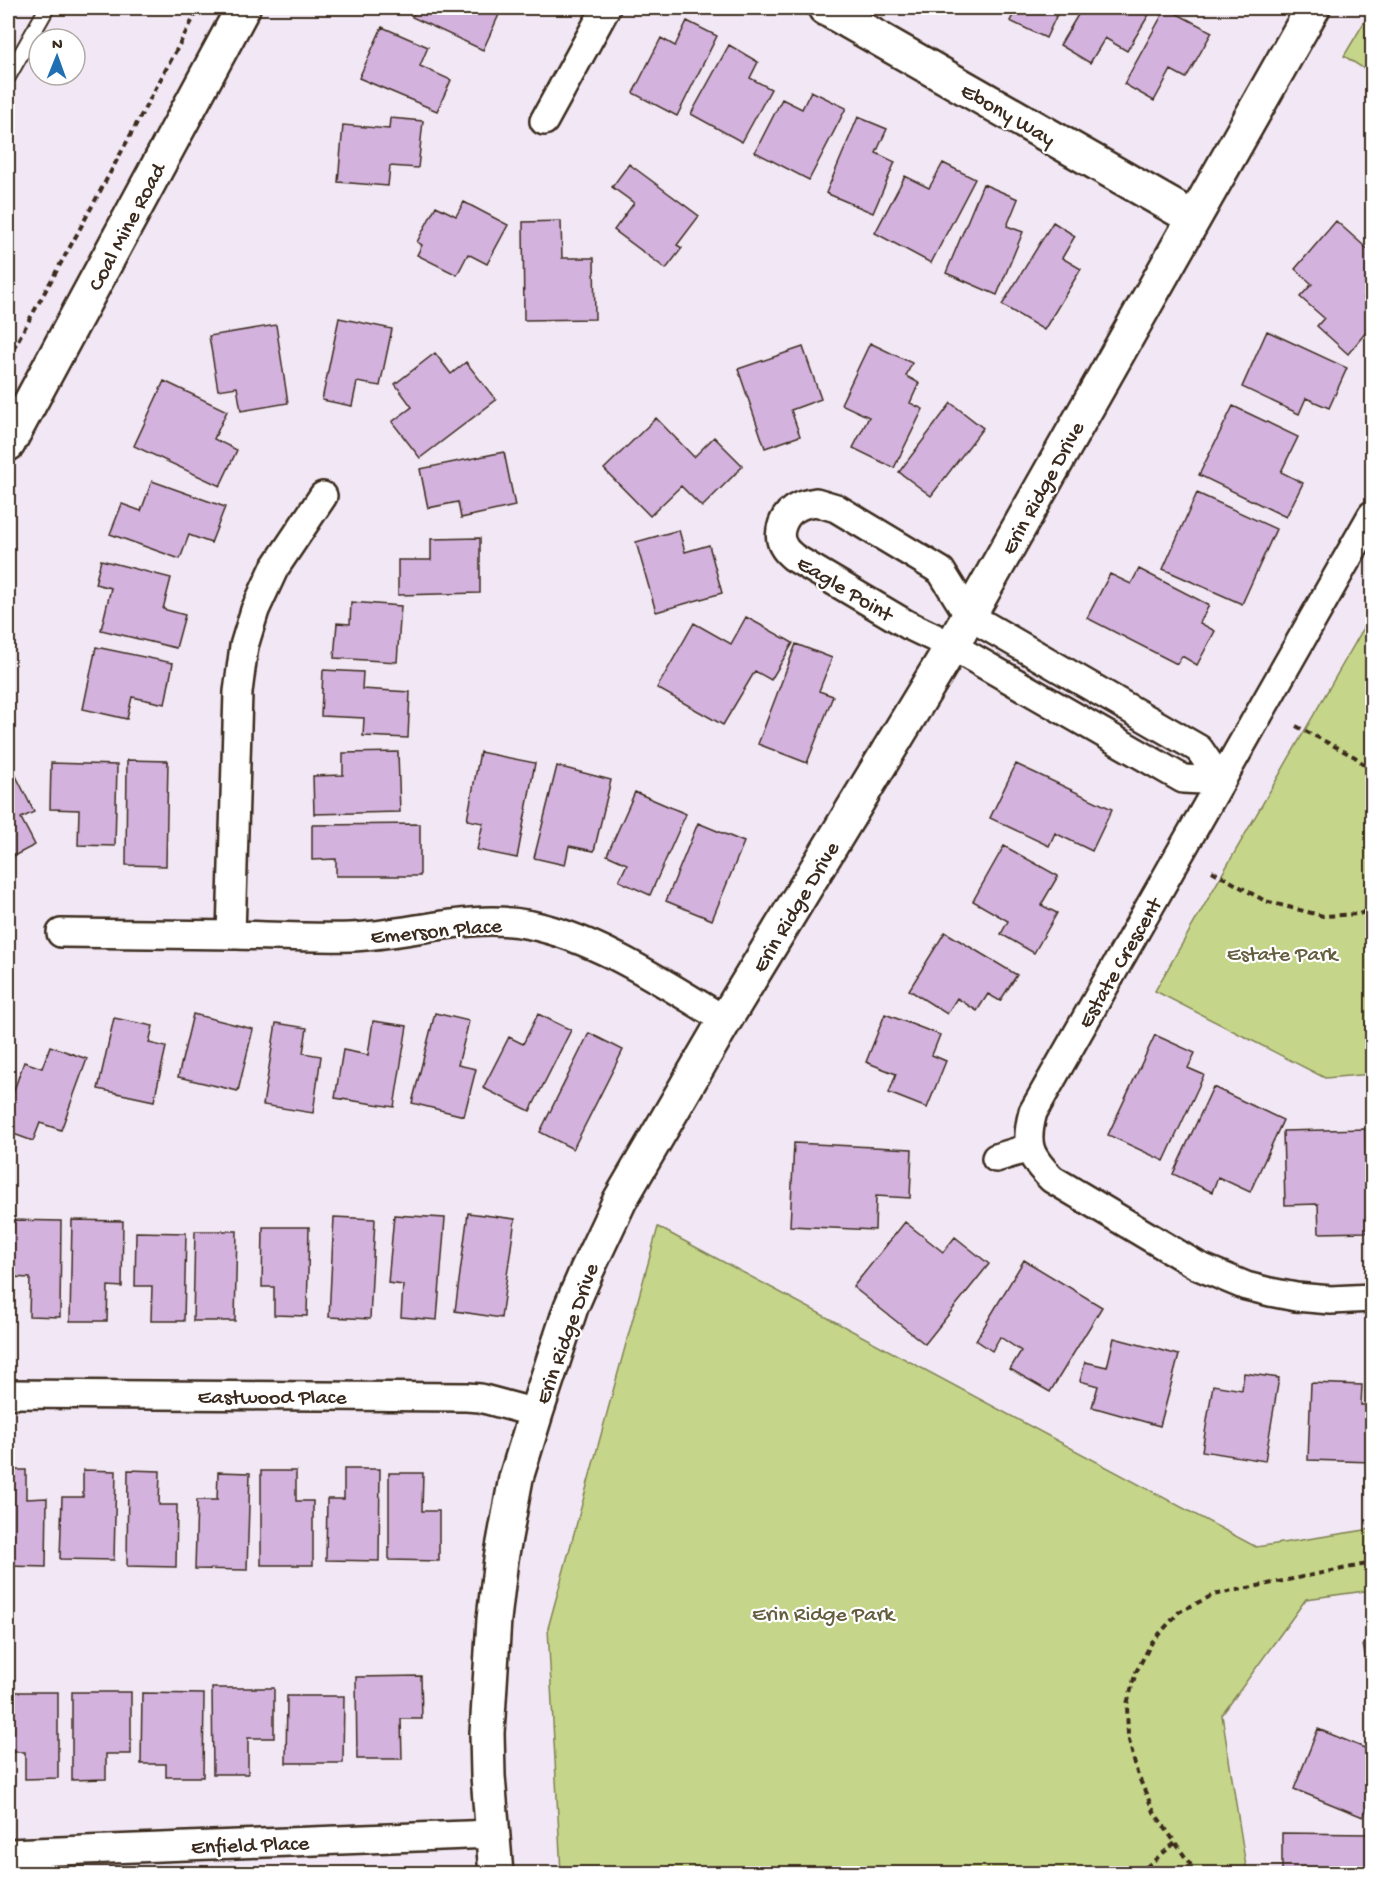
<svg xmlns="http://www.w3.org/2000/svg" width="1380" height="1881" viewBox="0 0 1380 1881" font-family="'Gochi Hand',sans-serif">
  <rect width="100%" height="100%" fill="#f2e8f5"/>
  <filter id="ink" filterUnits="userSpaceOnUse"><feTurbulence type="fractalNoise" baseFrequency=".0167" numOctaves="2"/><feDisplacementMap in="SourceGraphic" scale="12" xChannelSelector="R" yChannelSelector="G"/><feConvolveMatrix kernelMatrix="1 2 1 2 8 2 1 2 1" color-interpolation-filters="sRGB"/></filter>
  <g filter="url(#ink)">
    <path fill="#c5d68a" stroke="#808054" stroke-width="1.5" d="M 1372,9 L 1372,74 L 1344,56 Z
      M 1370,617 L 1372,618 L 1372,1074 L 1325,1078 L 1155,991 Z
      M 658,1227 L 1256,1547 L 1372,1529 L 1372,1590 L 1306,1599 L 1222,1715 L 1247,1873 L 561,1873 L 548,1628 Z"/>
    <path fill="#d3b2dd" stroke="#3b2a1e" stroke-width="1.5" d="M 417,8 L 502,8 L 483,50 L 412,17 Z
      M 1017,8 L 1060,8 L 1046,38 L 1010,21 Z
      M 1082,8 L 1153,8 L 1127,51 L 1105,38 L 1090,63 L 1060,45 Z
      M 1166,8 L 1212,32 L 1186,78 L 1171,70 L 1154,101 L 1124,84 Z
      M 687,21 L 717,36 L 677,116 L 633,93 L 661,38 L 675,46 Z
      M 382,27 L 428,47 L 420,66 L 451,80 L 437,111 L 359,78 Z
      M 729,45 L 758,62 L 750,78 L 771,89 L 742,142 L 691,114 Z
      M 811,91 L 846,108 L 809,180 L 755,152 L 782,99 L 802,109 Z
      M 858,117 L 887,129 L 876,153 L 895,162 L 873,213 L 826,193 Z
      M 390,118 L 423,121 L 418,168 L 390,166 L 388,186 L 338,182 L 343,125 L 389,129 Z
      M 943,163 L 975,179 L 931,263 L 875,233 L 905,176 L 929,188 Z
      M 629,164 L 699,216 L 677,245 L 682,248 L 666,269 L 614,230 L 634,203 L 612,187 Z
      M 983,184 L 1018,199 L 1007,226 L 1023,232 L 997,295 L 946,273 Z
      M 464,202 L 508,225 L 487,264 L 468,254 L 457,275 L 417,255 L 422,245 L 417,242 L 436,206 L 456,216 Z
      M 561,221 L 562,258 L 594,258 L 595,319 L 524,320 L 523,222 Z
      M 1336,221 L 1372,253 L 1372,262 L 1370,265 L 1372,268 L 1372,289 L 1364,298 L 1372,305 L 1372,325 L 1348,354 L 1317,326 L 1324,318 L 1300,297 L 1312,284 L 1295,269 Z
      M 1053,222 L 1075,236 L 1062,258 L 1081,269 L 1044,330 L 1002,305 Z
      M 339,318 L 392,329 L 380,386 L 357,382 L 352,406 L 322,400 Z
      M 276,325 L 288,403 L 241,411 L 237,387 L 218,390 L 209,336 Z
      M 1267,331 L 1347,368 L 1329,408 L 1306,398 L 1299,414 L 1242,387 Z
      M 870,343 L 912,363 L 906,376 L 919,383 L 910,403 L 923,409 L 894,468 L 853,448 L 869,417 L 841,404 Z
      M 803,347 L 821,399 L 791,410 L 800,436 L 765,448 L 738,369 Z
      M 435,353 L 451,374 L 466,362 L 496,400 L 420,458 L 392,422 L 412,407 L 395,384 Z
      M 164,381 L 227,411 L 214,439 L 237,450 L 220,486 L 134,446 Z
      M 951,403 L 983,428 L 931,496 L 899,472 Z
      M 1233,406 L 1298,437 L 1281,472 L 1303,483 L 1286,517 L 1199,475 Z
      M 656,418 L 694,457 L 714,437 L 743,466 L 702,507 L 681,486 L 650,516 L 604,469 Z
      M 504,452 L 515,506 L 461,518 L 458,502 L 428,508 L 420,469 Z
      M 152,481 L 225,507 L 211,543 L 189,535 L 180,559 L 110,534 L 122,504 L 141,511 Z
      M 1197,493 L 1276,529 L 1242,604 L 1163,569 Z
      M 679,530 L 685,552 L 709,545 L 722,593 L 656,612 L 636,542 Z
      M 480,538 L 480,593 L 398,595 L 398,560 L 431,560 L 431,539 Z
      M 101,560 L 171,578 L 163,609 L 185,615 L 176,648 L 101,630 L 111,588 L 95,584 Z
      M 1139,569 L 1209,605 L 1200,623 L 1215,631 L 1197,665 L 1182,656 L 1177,664 L 1087,618 L 1110,574 L 1131,584 Z
      M 351,602 L 401,606 L 397,662 L 334,658 L 337,623 L 350,624 Z
      M 746,617 L 793,643 L 771,680 L 755,671 L 723,725 L 657,688 L 694,623 L 731,644 Z
      M 796,644 L 832,658 L 819,691 L 833,696 L 807,763 L 758,744 Z
      M 96,647 L 173,663 L 165,704 L 132,697 L 127,719 L 83,709 Z
      M 323,670 L 363,672 L 362,689 L 410,692 L 408,738 L 363,736 L 364,718 L 321,716 Z
      M 398,752 L 400,812 L 314,814 L 313,776 L 343,775 L 343,753 Z
      M 480,752 L 535,763 L 517,858 L 477,850 L 483,823 L 467,820 Z
      M 127,760 L 168,761 L 166,866 L 126,865 Z
      M 51,763 L 117,765 L 115,846 L 78,845 L 79,810 L 50,809 Z
      M 1016,764 L 1112,809 L 1092,851 L 1055,833 L 1049,846 L 990,818 Z
      M 557,766 L 611,780 L 594,851 L 569,846 L 565,865 L 534,858 Z
      M 12,768 L 34,812 L 21,818 L 35,845 L 8,859 L 8,770 Z
      M 635,792 L 686,814 L 650,895 L 619,881 L 627,864 L 607,855 Z
      M 698,823 L 744,842 L 712,920 L 666,901 Z
      M 420,824 L 420,876 L 336,876 L 336,859 L 312,860 L 312,825 Z
      M 1004,846 L 1058,876 L 1041,905 L 1057,913 L 1034,953 L 1001,934 L 1008,921 L 973,901 Z
      M 945,932 L 1017,975 L 1000,1001 L 988,994 L 977,1011 L 957,998 L 947,1014 L 909,990 Z
      M 435,1013 L 469,1021 L 458,1065 L 476,1069 L 464,1116 L 412,1103 Z
      M 193,1014 L 253,1029 L 238,1091 L 178,1077 Z
      M 538,1014 L 571,1030 L 530,1111 L 483,1088 L 509,1037 L 523,1044 Z
      M 885,1014 L 940,1035 L 932,1055 L 946,1061 L 927,1108 L 889,1093 L 896,1074 L 866,1062 Z
      M 114,1018 L 153,1026 L 149,1043 L 166,1047 L 154,1101 L 98,1089 Z
      M 373,1021 L 407,1026 L 394,1107 L 335,1098 L 343,1050 L 368,1055 Z
      M 276,1023 L 307,1028 L 303,1053 L 321,1056 L 313,1113 L 263,1105 Z
      M 589,1033 L 623,1050 L 573,1149 L 540,1132 Z
      M 1155,1035 L 1195,1053 L 1188,1068 L 1204,1075 L 1164,1161 L 1108,1135 Z
      M 50,1046 L 87,1059 L 61,1130 L 40,1123 L 33,1141 L 8,1132 L 8,1107 L 24,1062 L 42,1068 Z
      M 1213,1087 L 1283,1120 L 1250,1192 L 1218,1177 L 1212,1192 L 1173,1174 Z
      M 1365,1129 L 1368,1232 L 1319,1233 L 1318,1204 L 1285,1205 L 1283,1131 Z
      M 794,1143 L 912,1149 L 910,1198 L 876,1196 L 875,1230 L 790,1226 Z
      M 468,1213 L 515,1219 L 501,1318 L 455,1311 Z
      M 394,1215 L 445,1218 L 437,1320 L 401,1317 L 403,1285 L 388,1283 Z
      M 334,1217 L 375,1219 L 370,1319 L 329,1317 Z
      M 11,1220 L 61,1221 L 60,1317 L 29,1316 L 30,1278 L 11,1277 Z
      M 72,1220 L 123,1221 L 122,1287 L 108,1286 L 107,1321 L 70,1321 Z
      M 905,1222 L 943,1252 L 955,1237 L 989,1264 L 925,1344 L 853,1287 Z
      M 263,1227 L 309,1227 L 307,1316 L 274,1315 L 274,1287 L 262,1287 Z
      M 195,1231 L 237,1231 L 235,1321 L 193,1321 Z
      M 136,1232 L 186,1233 L 184,1321 L 151,1321 L 152,1286 L 135,1286 Z
      M 1024,1260 L 1102,1307 L 1050,1392 L 1010,1369 L 1021,1351 L 1000,1337 L 992,1351 L 976,1340 Z
      M 1114,1338 L 1179,1355 L 1160,1426 L 1092,1407 L 1098,1386 L 1080,1381 L 1085,1362 L 1107,1367 Z
      M 1244,1373 L 1279,1378 L 1265,1461 L 1202,1451 L 1213,1385 L 1242,1390 Z
      M 1311,1383 L 1362,1385 L 1361,1405 L 1372,1405 L 1372,1462 L 1308,1460 Z
      M 344,1469 L 380,1469 L 379,1561 L 326,1560 L 327,1499 L 344,1499 Z
      M 8,1470 L 26,1470 L 26,1499 L 47,1498 L 46,1567 L 8,1566 Z
      M 83,1470 L 116,1471 L 114,1560 L 60,1559 L 62,1497 L 83,1497 Z
      M 128,1470 L 160,1471 L 159,1505 L 177,1505 L 176,1567 L 127,1566 Z
      M 261,1471 L 296,1471 L 296,1501 L 313,1501 L 313,1565 L 261,1565 Z
      M 218,1472 L 250,1473 L 247,1570 L 195,1569 L 197,1500 L 217,1500 Z
      M 389,1473 L 423,1473 L 422,1511 L 439,1511 L 439,1561 L 389,1560 Z
      M 1372,1642 L 1372,1692 L 1363,1644 Z
      M 421,1676 L 422,1719 L 401,1719 L 402,1759 L 357,1759 L 356,1677 Z
      M 212,1688 L 274,1688 L 274,1738 L 248,1738 L 248,1774 L 213,1774 Z
      M 8,1692 L 58,1692 L 58,1778 L 25,1779 L 25,1752 L 8,1752 Z
      M 72,1692 L 131,1692 L 131,1754 L 106,1754 L 106,1779 L 72,1780 Z
      M 142,1693 L 204,1694 L 203,1777 L 166,1777 L 166,1764 L 141,1764 Z
      M 287,1696 L 344,1696 L 343,1763 L 286,1763 Z
      M 1318,1729 L 1372,1751 L 1372,1794 L 1363,1817 L 1294,1789 Z
      M 1282,1833 L 1369,1834 L 1368,1874 L 1282,1874 Z"/>
    <g fill="none" stroke-linecap="round" stroke-linejoin="round">
      <defs>
        <path id="lane" d="M 8,77 L 47,8"/>
        <path id="street" d="M 544,121 L 606,8
          M 816,502 L 836,508 L 941,571 L 969,616 L 1199,749 L 1221,781 L 1183,779 L 952,646 L 908,625 L 793,557 C 790,554 786,551 784,547 C 775,534 784,513 798,507 C 803,504 810,503 816,502 Z
          M 1372,515 L 1033,1112 C 1024,1145 1029,1156 1052,1179 L 1198,1266 L 1246,1286 L 1270,1292 L 1296,1297 L 1331,1300 L 1372,1298
          M 61,933 C 120,934 178,934 237,935 C 275,936 313,938 351,937 C 410,935 471,912 531,925 C 601,940 664,984 725,1020
          M 231,935 L 238,692 L 244,646 L 255,610 L 274,569 L 323,496
          M 996,1158 L 1029,1148
          M 8,1394 L 466,1397 L 480,1398 L 536,1413
          M 8,1853 L 492,1834"/>
        <path id="secondary" d="M 825,8 L 1193,218
          M 8,444 L 243,8
          M 496,1874 L 488,1776 L 487,1733 L 494,1619 L 501,1559 L 516,1478 L 536,1413 L 571,1307 L 587,1270 L 620,1200 L 725,1020 L 952,646 L 1313,8"/>
      </defs>
      <use href="#lane" stroke="#3b2a1e" stroke-width="18"/>
      <use href="#street" stroke="#3b2a1e" stroke-width="32"/>
      <use href="#secondary" stroke="#3b2a1e" stroke-width="38"/>
      <path stroke="#3b2a1e" stroke-width="4" stroke-dasharray="6 4.5" stroke-linecap="butt" d="M 8,358 L 76,236 L 199,8
        M 1296,726 L 1355,757 L 1372,771
        M 1212,871 L 1265,901 L 1323,916 L 1359,914 L 1372,909
        M 1138,1874 L 1175,1843
        M 1197,1874 L 1154,1812 L 1137,1773 L 1128,1736 L 1127,1704 L 1136,1672 L 1152,1642 L 1179,1612 L 1213,1595 L 1372,1563"/>
      <use href="#lane" stroke="#fff" stroke-width="14"/>
      <use href="#street" stroke="#fff" stroke-width="27"/>
      <use href="#secondary" stroke="#fff" stroke-width="33"/>
    </g>
  </g>
  <g text-anchor="middle" stroke-width="4.5" stroke-linejoin="round" paint-order="stroke">
    <g font-size="22" fill="#3b2a1e" stroke="#fff">
      <text transform="translate(1009 113) rotate(30)" y="8">Ebony Way</text>
      <text transform="translate(125 226) rotate(-62)" y="8">Coal Mine Road</text>
      <text transform="translate(1041 487) rotate(-61)" y="8">Erin Ridge Drive</text>
      <text transform="translate(846 587) rotate(31)" y="8">Eagle Point</text>
      <text transform="translate(794 906) rotate(-59)" y="8">Erin Ridge Drive</text>
      <text transform="translate(436 929) rotate(-5)" y="8">Emerson Place</text>
      <text transform="translate(1118 962) rotate(-60)" y="8">Estate Crescent</text>
      <text transform="translate(565 1333) rotate(-70)" y="8">Erin Ridge Drive</text>
      <text x="272" y="1403">Eastwood Place</text>
      <text transform="translate(250 1843) rotate(-2)" y="8">Enfield Place</text>
    </g>
    <g font-size="22" fill="#645e3e" stroke="#fff">
      <text x="1282" y="960">Estate Park</text>
      <text x="823" y="1620">Erin Ridge Park</text>
    </g>
  </g>
  <rect width="1380" height="1881" fill="none" stroke="#fff" stroke-width="30"/>
  <rect x="15" y="15" width="1350" height="1851" fill="none" stroke="#3b2a1e" stroke-width="2" filter="url(#ink)"/>
  <g transform="translate(57 57) rotate(1)"><circle r="28" fill="#ffffff" stroke="#b1aaa5" stroke-width="1.5"/>
  <path d="M0-4.5L10 22L0 15L-10 22Z" fill="#1f6fb2"/>
  <text y="-9" font-size="16" font-weight="bold" text-anchor="middle" fill="#3b2a1e">N</text>
  </g>
</svg>
